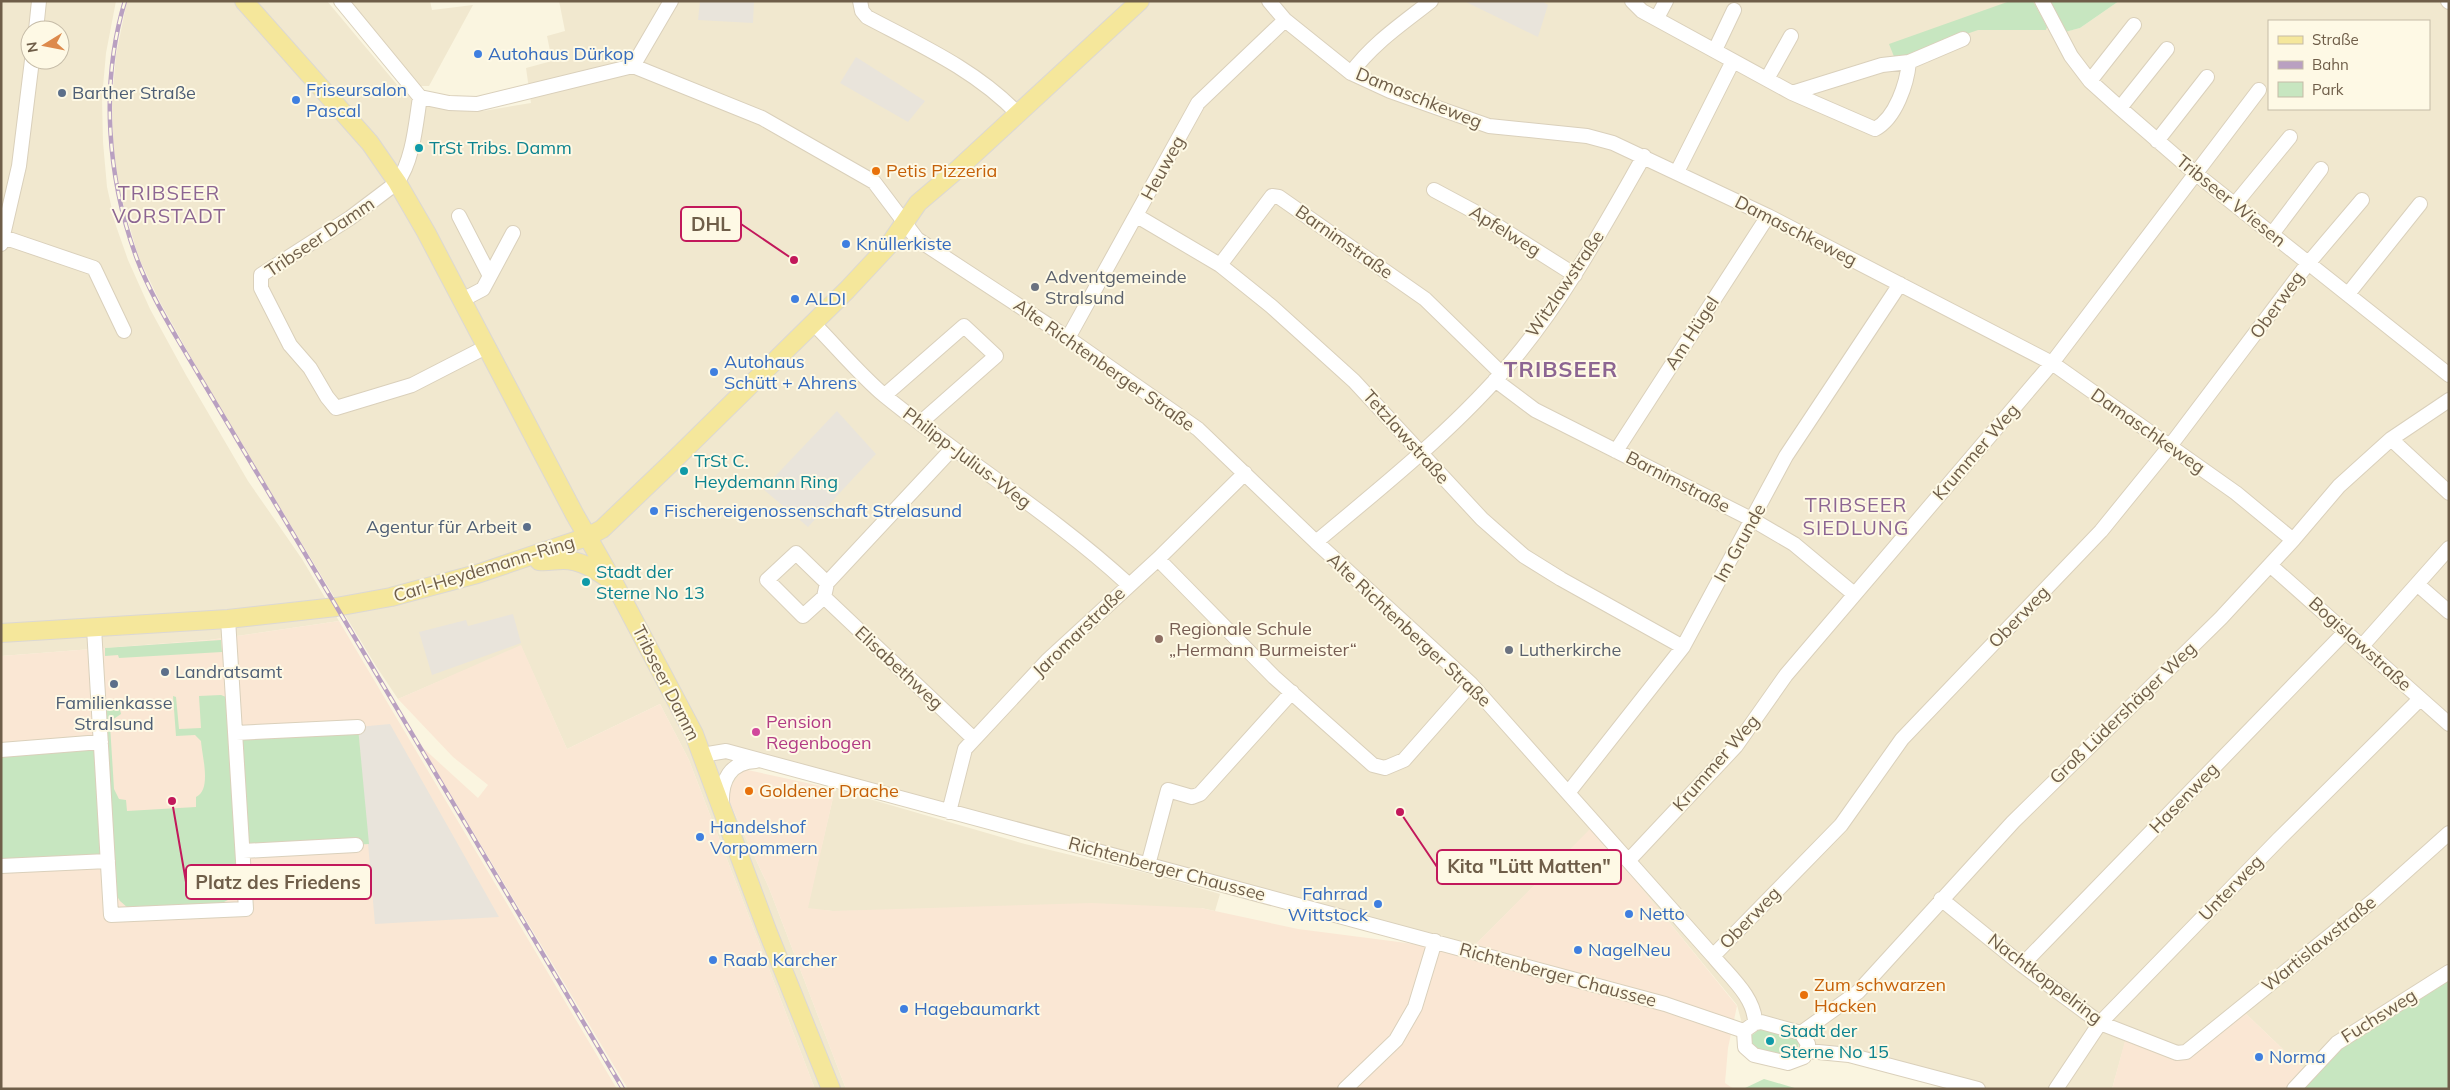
<svg xmlns="http://www.w3.org/2000/svg" width="2450" height="1090" viewBox="0 0 2450 1090" font-family="Mulish,sans-serif">
  <rect width="100%" height="100%" fill="#faf5e0"/>
  <path fill="#f1e8cf" fill-rule="evenodd" d="M 1,1 L 116,1 L 106,53 L 102,98 L 103,142 L 107,187 L 115,223 L 128,260 L 150,309 L 186,375 L 248,481 L 302,559 L 339,621 L 209,640 L 1,656 ZM 30,30 L 60,30 L 60,60 L 30,60 Z
    M 127,1 L 327,1 L 404,93 L 425,104 L 457,111 L 483,111 L 531,103 L 526,68 L 552,61 L 547,36 L 565,31 L 559,1 L 2042,1 L 2060,33 L 2080,28 L 2119,1 L 2449,1 L 2449,972 L 2308,1073 L 2242,1010 L 2183,1046 L 2176,1048 L 2127,1035 L 2112,1089 L 1991,1089 L 1963,1085 L 1808,1044 L 1744,1031 L 1737,1005 L 1592,828 L 1469,951 L 761,762 L 743,769 L 729,801 L 769,888 L 846,1089 L 815,1089 L 689,760 L 660,704 L 567,749 L 521,646 L 398,699 L 376,666 L 212,395 L 160,302 L 138,256 L 118,185 L 113,142 L 112,100 L 116,55 ZM 2269,21 L 2429,21 L 2429,109 L 2269,109 Z
    M 349,1 L 430,1 L 432,10 L 473,5 L 429,86 L 420,86 Z
    M 835,789 L 1025,844 L 1158,876 L 1220,894 L 1215,911 L 1201,908 L 833,911 L 807,909 Z"/>
  <path fill="#fae7d4" d="M 339,621 L 617,1089 L 1,1089 L 1,656 L 209,640 Z
    M 521,645 L 567,749 L 660,704 L 689,760 L 815,1089 L 628,1089 L 422,747 L 478,798 L 488,785 L 453,757 L 398,699 Z
    M 743,769 L 835,789 L 808,908 L 833,911 L 1092,903 L 1201,908 L 1298,929 L 1469,951 L 1592,827 L 1737,1006 L 1728,1048 L 1725,1083 L 1734,1089 L 846,1089 L 769,888 L 729,801 L 731,786 Z
    M 2242,1010 L 2308,1073 L 2293,1089 L 2112,1089 L 2125,1041 L 2178,1057 Z"/>
  <path fill="#e9e4db" d="M 700,1 L 754,1 L 753,23 L 698,20 Z
    M 1464,1 L 1542,1 L 1548,5 L 1538,37 Z
    M 856,57 L 925,101 L 908,122 L 840,83 Z
    M 837,411 L 876,454 L 808,527 L 763,489 Z
    M 513,614 L 521,643 L 432,675 L 419,632 L 466,620 L 468,626 Z
    M 390,724 L 499,917 L 375,924 L 358,727 Z"/>
  <path fill="#c7e6c0" d="M 2010,1 L 2033,1 L 2047,27 L 2046,30 L 1978,30 L 1895,59 L 1889,44 Z
    M 2042,1 L 2119,1 L 2080,28 L 2065,32 Z
    M 221,640 L 222,652 L 119,658 L 118,655 L 105,656 L 105,648 Z
    M 221,695 L 226,697 L 239,889 L 232,898 L 220,904 L 128,908 L 120,901 L 115,893 L 103,701 L 118,701 L 121,714 L 112,720 L 110,725 L 114,789 L 119,799 L 126,800 L 127,811 L 196,807 L 196,797 C 212,790 202,756 201,741 L 195,735 L 176,736 L 173,696 L 176,697 L 179,729 L 201,728 L 199,696 Z
    M 358,727 L 369,844 L 243,851 L 236,733 Z
    M 101,742 L 108,861 L 1,866 L 1,750 Z
    M 2449,972 L 2449,1089 L 2295,1089 L 2337,1043 Z
    M 1760,1029 L 1796,1038 L 1799,1042 L 1798,1051 L 1788,1057 L 1758,1049 L 1751,1043 L 1751,1036 Z
    M 1764,1079 L 1798,1089 L 1743,1089 Z"/>
  <g fill="none" stroke-linecap="round" stroke-linejoin="round">
    <defs>
      <path id="minor" d="M 341,1 L 420,97
        M 860,1 L 862,11 L 867,17 C 920,45 976,70 1018,114
        M 1269,1 L 1285,20 L 1351,73 L 1390,91 L 1489,126 L 1587,136 L 1613,143 L 1768,216 L 2052,363 L 2236,493 L 2293,540
        M 1632,1 L 1642,11 L 1792,93 L 1882,65 L 1909,62 L 1963,39
        M 2042,1 L 2071,56 L 2090,81 L 2120,108 L 2195,173 L 2449,375
        M 2448,1 L 2449,2
        M 1657,18 L 1666,1
        M 36,30 L 39,1
        M 1715,50 L 1734,10
        M 633,66 L 671,1
        M 1351,73 C 1373,43 1402,24 1431,1
        M 1767,79 L 1791,36
        M 2090,81 L 2134,25
        M 1792,93 L 1875,129 C 1896,118 1907,83 1909,62
        M 420,97 L 449,103 L 477,104 L 633,66 L 762,118 L 874,182 L 917,239 L 1068,338 L 1198,429 L 1316,542 L 1471,684 L 1713,956 C 1729,976 1755,997 1755,1023
        M 2120,108 L 2167,49
        M 2157,141 L 2207,77
        M 1677,172 L 1733,61
        M 397,182 C 413,162 416,122 420,97
        M 391,187 L 350,218 L 261,275 L 261,288 L 290,345 L 310,368 L 327,397 L 336,408 L 412,385 L 486,347
        M 1434,190 L 1477,213 L 1575,275
        M 2235,204 L 2290,137
        M 459,216 L 490,276
        M 1137,216 L 1220,265 L 1271,306 L 1354,381 L 1482,519 L 1524,556 L 1561,579 L 1683,647
        M 2272,234 L 2321,169
        M 3,237 L 94,268 L 124,331
        M 1,244 L 19,166 L 32,60
        M 1220,265 L 1272,196 L 1279,197 L 1425,299 L 1501,373
        M 2348,294 L 2420,204
        M 462,300 L 483,289 L 513,233
        M 813,323 C 837,347 859,374 885,396 C 965,461 1053,515 1128,584
        M 1068,338 L 1198,103 L 1285,20
        M 1495,380 L 1535,410 L 1753,520 L 1794,544 L 1854,594
        M 885,395 L 964,326 L 996,356 L 920,423
        M 2391,439 L 2449,493
        M 952,449 L 827,583 L 824,597 L 974,739
        M 1616,451 L 1768,216
        M 1316,542 C 1384,485 1455,429 1513,360 C 1565,298 1604,226 1644,156
        M 1158,559 L 1274,677 L 1373,765 L 1385,768 L 1404,760 L 1471,684
        M 2270,565 L 2449,724
        M 2417,584 L 2449,612
        M 824,597 L 803,616 L 767,580 L 796,553 L 827,583
        M 94,628 L 111,915 L 246,909 L 228,619
        M 2362,646 L 2449,548
        M 236,733 L 358,727
        M 1,750 L 101,742
        M 702,755 L 726,751 L 1665,1004 L 1744,1031
        M 1568,793 L 1683,647 L 1786,456 L 1900,284
        M 722,804 C 721,780 730,762 756,761
        M 949,812 L 965,749 L 1047,661 L 1158,559 L 1245,473
        M 243,851 L 356,845
        M 1629,860 L 1736,746 L 1786,675 L 2052,363 L 2259,90
        M 1148,865 L 1168,790 L 1192,797 L 1200,794 L 1292,692
        M 1,866 L 108,861
        M 1941,899 L 2022,965 L 2100,1023 L 2177,1053 L 2186,1052 L 2374,900 L 2449,833
        M 1713,956 L 1841,825 L 1902,739 L 2101,531 L 2170,446 L 2306,266 L 2362,200
        M 2022,965 L 2346,631
        M 1761,1022 L 1801,1033 L 1808,1044 L 1804,1057 L 1788,1063 L 1754,1055 L 1745,1047 L 1744,1031 L 1755,1023 Z
        M 1801,1033 L 1858,992 L 2013,822 L 2221,618 L 2293,540 L 2339,486 L 2391,439 L 2449,400
        M 1808,1051 L 1849,1055 L 1978,1089
        M 1345,1089 L 1396,1040 L 1415,1007 L 1435,941
        M 2056,1089 L 2100,1023 L 2278,840 L 2420,699
        M 2294,1089 L 2337,1043 L 2449,972"/>
      <path id="major" d="M 244,1 L 370,143 L 397,182 L 426,232 L 575,515 L 614,583 L 694,734 L 767,930 L 831,1089
        M 539,561 C 547,562 555,560 563,560 C 581,560 596,570 610,580
        M 1,633 L 228,619 L 336,607 L 391,597 L 477,574 L 587,537 L 602,529 L 672,462 L 847,290 L 889,245 L 918,203 L 958,169 L 1140,1"/>
    </defs>
    <use href="#minor" stroke="#dad0bb" stroke-width="16"/>
    <use href="#major" stroke="#dcd8d3" stroke-width="20"/>
    <use href="#minor" stroke="#fff" stroke-width="14"/>
    <use href="#major" stroke="#f5e79b" stroke-width="18"/>
    <defs>
      <path id="rail" d="M 125,1 C 100,84 107,178 137,259 C 148,288 163,314 178,340 L 623,1089"/>
    </defs>
    <use href="#rail" stroke="#b9a0c1" stroke-width="4.5"/>
    <use href="#rail" stroke="#fef9e5" stroke-width="2.5" stroke-dasharray="8" stroke-linecap="butt"/>
  </g>
  <g fill="#3f7fe0" stroke="#fef9e5" stroke-width="2">
    <circle cx="478" cy="54" r="5"/>
    <circle cx="296" cy="100" r="5"/>
    <circle cx="846" cy="244" r="5"/>
    <circle cx="795" cy="299" r="5"/>
    <circle cx="714" cy="372" r="5"/>
    <circle cx="654" cy="511" r="5"/>
    <circle cx="700" cy="837" r="5"/>
    <circle cx="1378" cy="904" r="5"/>
    <circle cx="1629" cy="914" r="5"/>
    <circle cx="1578" cy="950" r="5"/>
    <circle cx="713" cy="960" r="5"/>
    <circle cx="904" cy="1009" r="5"/>
    <circle cx="2259" cy="1057" r="5"/>
  </g>
  <g fill="#5c6f8a" stroke="#fef9e5" stroke-width="2">
    <circle cx="62" cy="93" r="5"/>
    <circle cx="527" cy="527" r="5"/>
    <circle cx="165" cy="672" r="5"/>
    <circle cx="114" cy="684" r="5"/>
  </g>
  <g fill="#0f9aa8" stroke="#fef9e5" stroke-width="2">
    <circle cx="419" cy="148" r="5"/>
    <circle cx="684" cy="471" r="5"/>
    <circle cx="586" cy="582" r="5"/>
    <circle cx="1770" cy="1041" r="5"/>
  </g>
  <g fill="#e8710a" stroke="#fef9e5" stroke-width="2">
    <circle cx="876" cy="171" r="5"/>
    <circle cx="749" cy="791" r="5"/>
    <circle cx="1804" cy="995" r="5"/>
  </g>
  <g fill="#6b7280" stroke="#fef9e5" stroke-width="2">
    <circle cx="1035" cy="287" r="5"/>
    <circle cx="1509" cy="650" r="5"/>
  </g>
  <circle fill="#8d6e63" stroke="#fef9e5" stroke-width="2" cx="1159" cy="639" r="5"/>
  <circle fill="#d1479c" stroke="#fef9e5" stroke-width="2" cx="756" cy="732" r="5"/>
  <g text-anchor="middle" stroke-width="4" stroke-linejoin="round" paint-order="stroke">
    <g font-size="18" fill="#366cbe" stroke="#fef9e5" text-anchor="start">
      <text x="488" y="60">Autohaus Dürkop</text>
      <text x="306" y="96">Friseursalon<tspan x="306" dy="21">Pascal</tspan></text>
      <text x="856" y="250">Knüllerkiste</text>
      <text x="805" y="305">ALDI</text>
      <text x="724" y="368">Autohaus<tspan x="724" dy="21">Schütt + Ahrens</tspan></text>
      <text x="664" y="517">Fischereigenossenschaft Strelasund</text>
      <text x="710" y="833">Handelshof<tspan x="710" dy="21">Vorpommern</tspan></text>
      <text x="1368" y="900" text-anchor="end">Fahrrad<tspan x="1368" dy="21">Wittstock</tspan></text>
      <text x="1639" y="920">Netto</text>
      <text x="1588" y="956">NagelNeu</text>
      <text x="723" y="966">Raab Karcher</text>
      <text x="914" y="1015">Hagebaumarkt</text>
      <text x="2269" y="1063">Norma</text>
    </g>
    <g font-size="18" fill="#4e5e75" stroke="#fef9e5" text-anchor="start">
      <text x="72" y="99">Barther Straße</text>
      <text x="517" y="533" text-anchor="end">Agentur für Arbeit</text>
      <text x="175" y="678">Landratsamt</text>
      <text x="114" y="709" text-anchor="middle">Familienkasse<tspan x="114" dy="21">Stralsund</tspan></text>
    </g>
    <g font-size="18" fill="#6f5e49" stroke="#fef9e5">
      <text transform="translate(1419 98) rotate(22)" y="6">Damaschkeweg</text>
      <text transform="translate(1163 168) rotate(-61)" y="6">Heuweg</text>
      <text transform="translate(2231 201) rotate(39)" y="6">Tribseer Wiesen</text>
      <text transform="translate(1505 231) rotate(32)" y="6">Apfelweg</text>
      <text transform="translate(1796 231) rotate(27)" y="6">Damaschkeweg</text>
      <text transform="translate(320 237) rotate(-34)" y="6">Tribseer Damm</text>
      <text transform="translate(1344 242) rotate(35)" y="6">Barnimstraße</text>
      <text transform="translate(1565 284) rotate(-56)" y="6">Witzlawstraße</text>
      <text transform="translate(2277 305) rotate(-54)" y="6">Oberweg</text>
      <text transform="translate(1692 333) rotate(-57)" y="6">Am Hügel</text>
      <text transform="translate(1104 365) rotate(35)" y="6">Alte Richtenberger Straße</text>
      <text transform="translate(2148 431) rotate(35)" y="6">Damaschkeweg</text>
      <text transform="translate(1406 437) rotate(48)" y="6">Tetzlawstraße</text>
      <text transform="translate(1976 452) rotate(-49)" y="6">Krummer Weg</text>
      <text transform="translate(967 458) rotate(37)" y="6">Philipp-Julius-Weg</text>
      <text transform="translate(1678 482) rotate(27)" y="6">Barnimstraße</text>
      <text transform="translate(1740 543) rotate(-61)" y="6">Im Grunde</text>
      <text transform="translate(484 569) rotate(-17)" y="6">Carl-Heydemann-Ring</text>
      <text transform="translate(2019 617) rotate(-46)" y="6">Oberweg</text>
      <text transform="translate(1409 630) rotate(43)" y="6">Alte Richtenberger Straße</text>
      <text transform="translate(1079 632) rotate(-44)" y="6">Jaromarstraße</text>
      <text transform="translate(2360 644) rotate(42)" y="6">Bogislawstraße</text>
      <text transform="translate(899 668) rotate(43)" y="6">Elisabethweg</text>
      <text transform="translate(666 683) rotate(63)" y="6">Tribseer Damm</text>
      <text transform="translate(2123 713) rotate(-44)" y="6">Groß Lüdershäger Weg</text>
      <text transform="translate(1716 763) rotate(-49)" y="6">Krummer Weg</text>
      <text transform="translate(2184 798) rotate(-46)" y="6">Hasenweg</text>
      <text transform="translate(1167 869) rotate(15)" y="6">Richtenberger Chaussee</text>
      <text transform="translate(2231 888) rotate(-46)" y="6">Unterweg</text>
      <text transform="translate(1750 918) rotate(-46)" y="6">Oberweg</text>
      <text transform="translate(2319 944) rotate(-39)" y="6">Wartislawstraße</text>
      <text transform="translate(1558 975) rotate(15)" y="6">Richtenberger Chaussee</text>
      <text transform="translate(2045 979) rotate(37)" y="6">Nachtkoppelring</text>
      <text transform="translate(2379 1016) rotate(-32)" y="6">Fuchsweg</text>
    </g>
    <g font-size="18" fill="#0d838f" stroke="#fef9e5" text-anchor="start">
      <text x="429" y="154">TrSt Tribs. Damm</text>
      <text x="694" y="467">TrSt C.<tspan x="694" dy="21">Heydemann Ring</tspan></text>
      <text x="596" y="578">Stadt der<tspan x="596" dy="21">Sterne No 13</tspan></text>
      <text x="1780" y="1037">Stadt der<tspan x="1780" dy="21">Sterne No 15</tspan></text>
    </g>
    <g font-size="18" fill="#c56008" stroke="#fef9e5" text-anchor="start">
      <text x="886" y="177">Petis Pizzeria</text>
      <text x="759" y="797">Goldener Drache</text>
      <text x="1814" y="991">Zum schwarzen<tspan x="1814" dy="21">Hacken</tspan></text>
    </g>
    <g font-size="18" fill="#5b616d" stroke="#fef9e5" text-anchor="start">
      <text x="1045" y="283">Adventgemeinde<tspan x="1045" dy="21">Stralsund</tspan></text>
      <text x="1519" y="656">Lutherkirche</text>
    </g>
    <g font-size="18" fill="#785e54" stroke="#fef9e5" text-anchor="start">
      <text x="1169" y="635">Regionale Schule<tspan x="1169" dy="21">„Hermann Burmeister“</tspan></text>
    </g>
    <g font-size="18" fill="#b23c85" stroke="#fef9e5" text-anchor="start">
      <text x="766" y="728">Pension<tspan x="766" dy="21">Regenbogen</tspan></text>
    </g>
    <g font-size="20" letter-spacing="1" fill="#8c6592" stroke="#fef9e5">
      <text x="169" y="200">TRIBSEER<tspan x="169" dy="23">VORSTADT</tspan></text>
      <text x="1856" y="512">TRIBSEER<tspan x="1856" dy="23">SIEDLUNG</tspan></text>
    </g>
    <g font-size="22" font-weight="bold" letter-spacing="1" fill="#8c6592" stroke="#fef9e5">
      <text x="1561" y="377">TRIBSEER</text>
    </g>
  </g>
  <path fill="none" stroke="#c2185b" stroke-width="2" d="M794 260L741 224M1400 812L1437 867M172 801L186 882"/>
  <g fill="#c2185b" stroke="#fef9e5" stroke-width="2">
    <circle cx="794" cy="260" r="5"/>
    <circle cx="1400" cy="812" r="5"/>
    <circle cx="172" cy="801" r="5"/>
  </g>
  <g fill="#fef9e5" stroke="#c2185b" stroke-width="2">
    <rect x="681" y="207" width="60" height="34" rx="5"/>
    <rect x="1437" y="850" width="184" height="34" rx="5"/>
    <rect x="186" y="865" width="185" height="34" rx="5"/>
  </g>
  <g font-size="19" text-anchor="middle" font-weight="bold" fill="#6f5e49">
    <text x="711" y="231">DHL</text>
    <text x="1529" y="873">Kita "Lütt Matten"</text>
    <text x="278" y="889">Platz des Friedens</text>
  </g>
  <rect width="2450" height="1090" fill="none" stroke="#6f5e49" stroke-width="5"/>
  <rect x="2268" y="20" width="162" height="90" fill="#fef9e5" stroke="#c5bba7"/>
  <rect x="2278" y="36" width="25" height="8" fill="#f5e79b" stroke="#c5bba7"/>
  <text x="2312" y="45" font-size="15" fill="#6f5e49">Straße</text>
  <rect x="2278" y="61" width="25" height="8" fill="#b9a0c1" stroke="#c5bba7"/>
  <text x="2312" y="70" font-size="15" fill="#6f5e49">Bahn</text>
  <rect x="2278" y="82" width="25" height="15" fill="#c7e6c0" stroke="#c5bba7"/>
  <text x="2312" y="95" font-size="15" fill="#6f5e49">Park</text>
  <g transform="translate(45 45) rotate(260)"><circle r="24" fill="#fef9e5" stroke="#c5bba7"/>
  <path d="M0-4L9 19L0 12L-9 19Z" fill="#dd8a4c"/>
  <text y="-8" font-size="14" font-weight="bold" text-anchor="middle" fill="#6f5e49">N</text>
  </g>
</svg>
